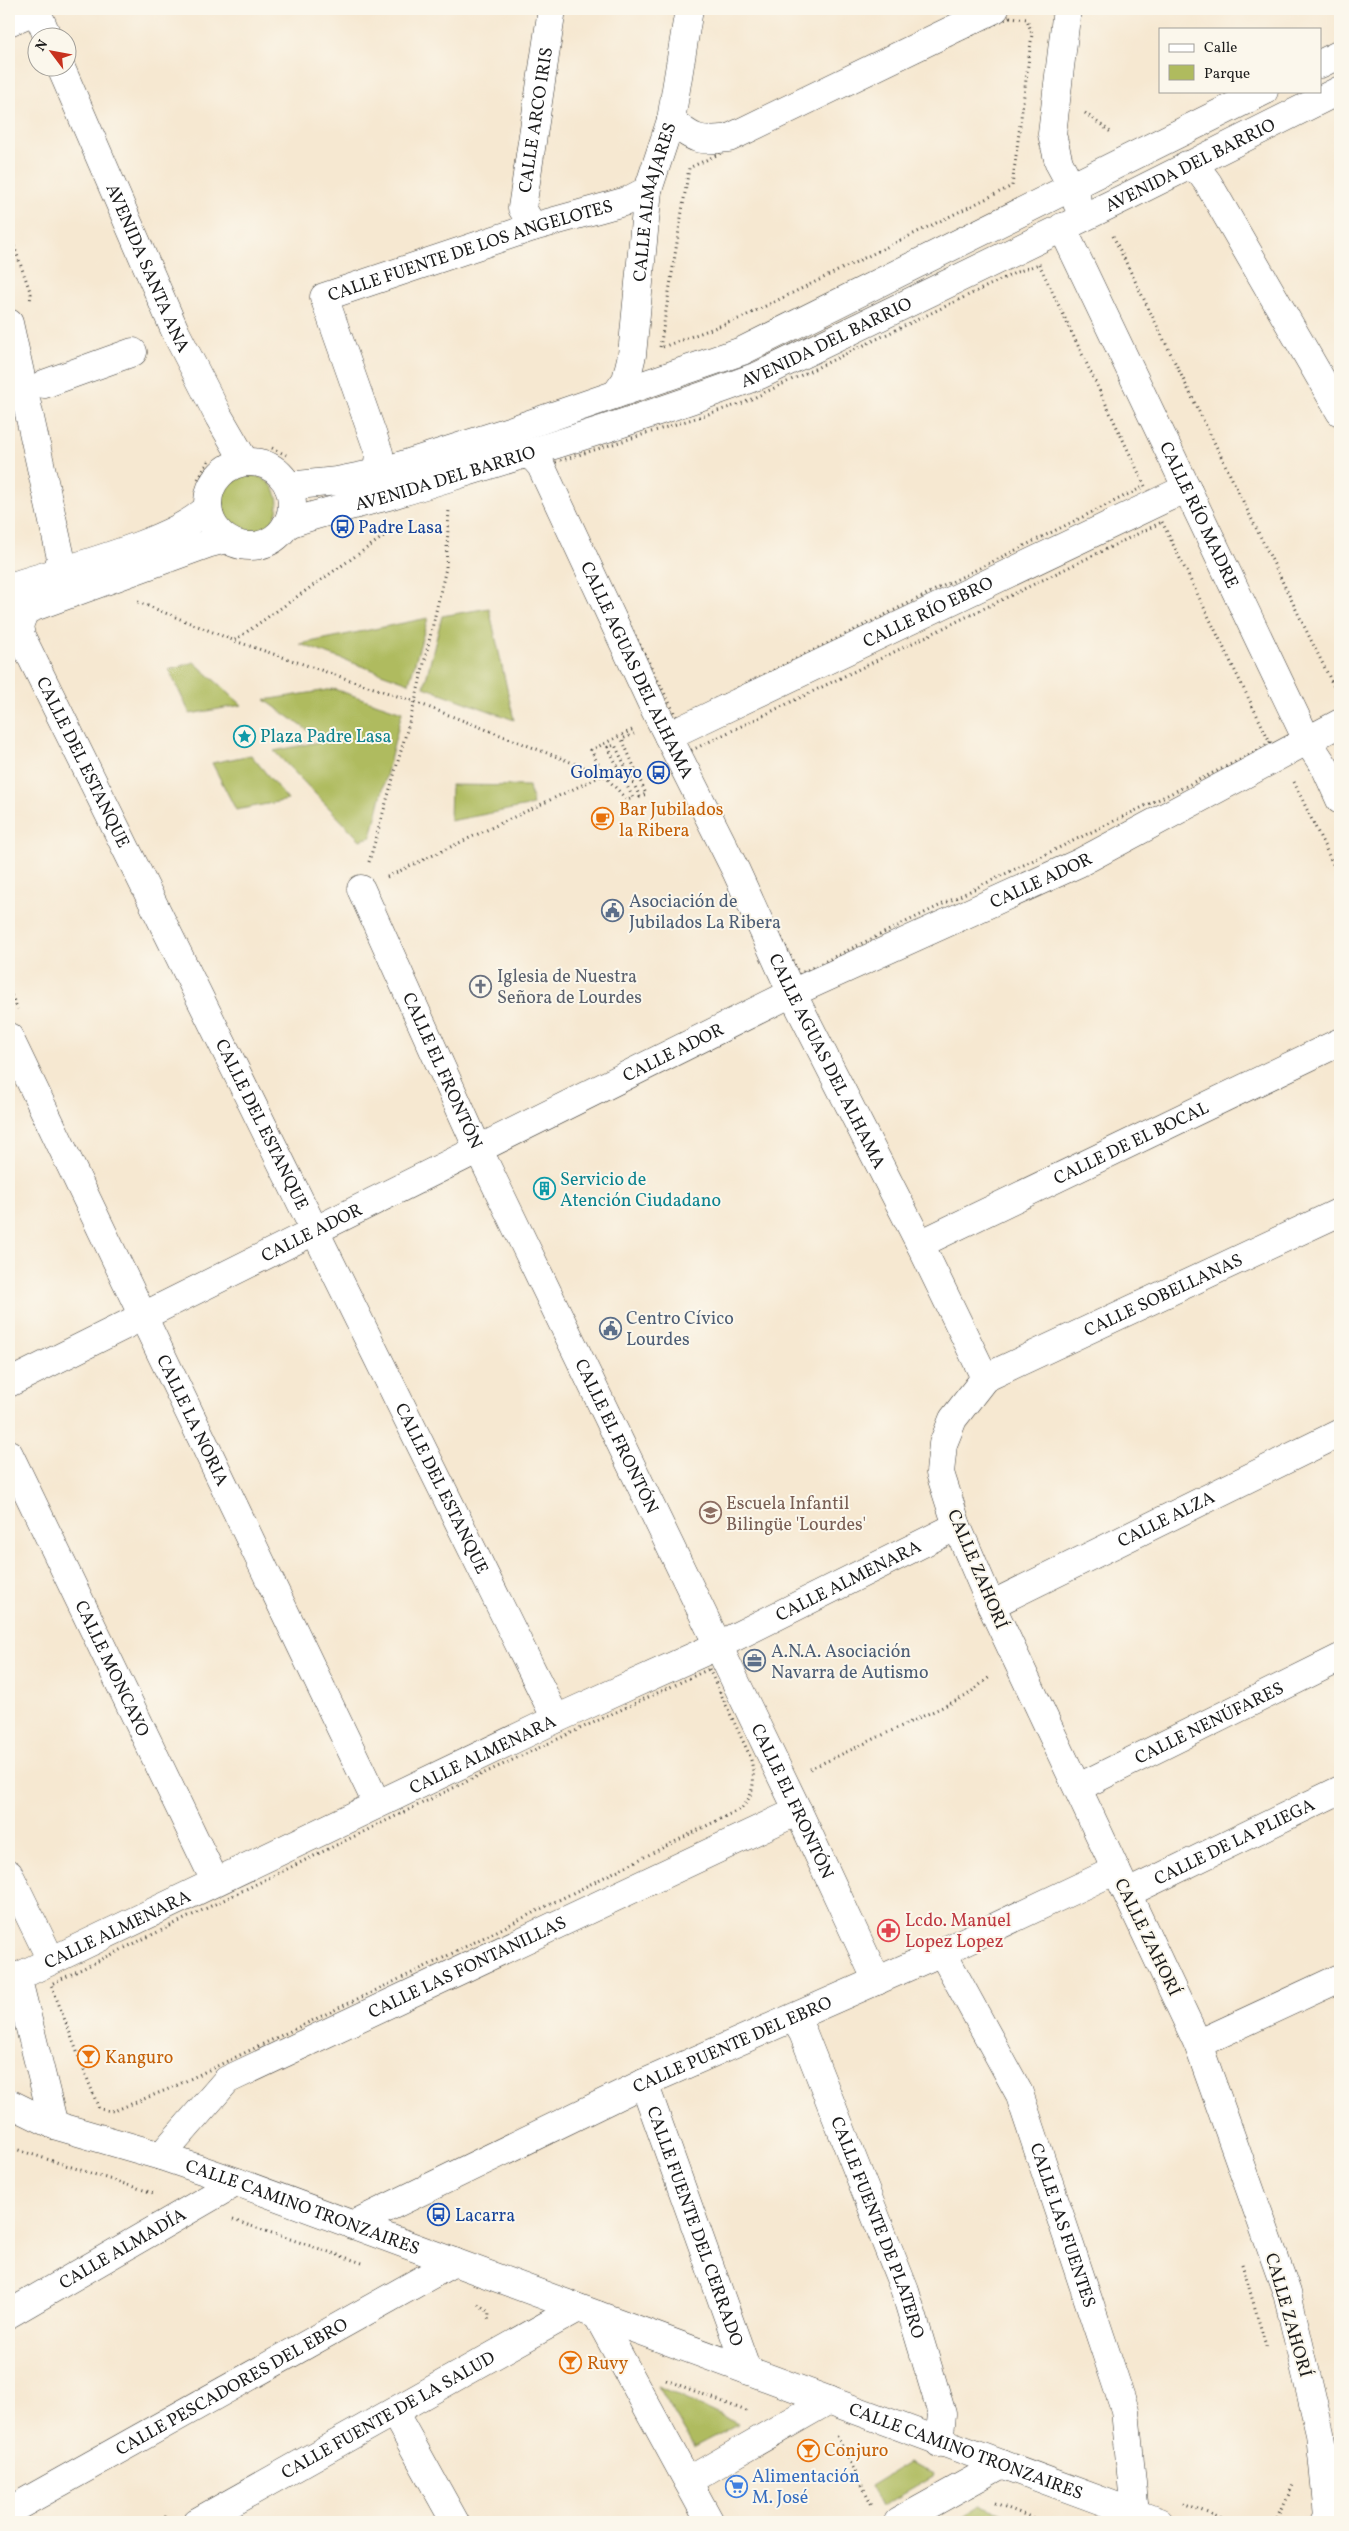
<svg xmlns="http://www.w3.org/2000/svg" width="1349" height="2531" viewBox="0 0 1349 2531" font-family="Vollkorn,serif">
  <rect width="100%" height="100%" fill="#fbf7ec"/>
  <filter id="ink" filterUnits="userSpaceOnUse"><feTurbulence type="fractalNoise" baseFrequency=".02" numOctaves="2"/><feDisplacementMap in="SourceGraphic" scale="10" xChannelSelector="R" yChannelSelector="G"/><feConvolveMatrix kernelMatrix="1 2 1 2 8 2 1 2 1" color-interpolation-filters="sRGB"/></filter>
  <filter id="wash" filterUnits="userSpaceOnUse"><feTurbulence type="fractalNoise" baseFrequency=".0096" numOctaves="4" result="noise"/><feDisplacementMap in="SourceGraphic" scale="20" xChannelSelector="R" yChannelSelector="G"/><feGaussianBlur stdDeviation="1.12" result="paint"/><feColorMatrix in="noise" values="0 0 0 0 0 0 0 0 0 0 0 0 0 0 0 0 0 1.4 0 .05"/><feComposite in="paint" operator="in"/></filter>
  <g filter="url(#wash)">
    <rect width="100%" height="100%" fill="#f6e8d1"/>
    <path fill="#afbb5e" stroke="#666c3d" d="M220 504a29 29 0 1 1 58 0a29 29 0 1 1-58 0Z
      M 489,608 L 514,720 L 424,687 L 442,616 Z
      M 428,618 L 409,683 L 300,644 Z
      M 194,662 L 242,705 L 190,714 L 169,670 Z
      M 334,689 L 402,712 L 371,837 L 360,840 L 274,751 L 323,741 L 265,700 Z
      M 251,755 L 288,800 L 236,810 L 212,763 Z
      M 451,785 L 529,786 L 533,805 L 450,821 Z
      M 658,2386 L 738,2424 L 694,2447 Z
      M 908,2463 L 934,2474 L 933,2477 L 881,2507 L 870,2486 Z
      M 981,2506 L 1020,2522 L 955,2522 Z"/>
  </g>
  <g filter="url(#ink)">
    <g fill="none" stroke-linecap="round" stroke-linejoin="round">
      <defs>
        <g id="minor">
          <path d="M 36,9 L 48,38"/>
          <path d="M 1067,9 L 1052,134 L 1059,163 L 1076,195 L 1077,203"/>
          <path d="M 9,22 L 37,10"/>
          <path d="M 1320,64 L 1340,54"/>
          <path id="s1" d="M 61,68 L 176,333 L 219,417 L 245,462"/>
          <path d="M 671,120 C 693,140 700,142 729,138 L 995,9"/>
          <path d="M 1187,165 L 1200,172 L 1208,183 L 1340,412"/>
          <path id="s2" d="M 533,227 L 522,208 L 552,9"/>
          <path id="s3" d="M 1062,227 L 1307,740 L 1326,769 L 1340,800"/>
          <path d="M 9,323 L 61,558 L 57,572"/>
          <path d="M 44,384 L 133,352"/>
          <path id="s4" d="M 616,394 L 626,380 L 632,355 L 648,190 L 671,120 L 689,9"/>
          <path id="s5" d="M 522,453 L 534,458 L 541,466 L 652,704 L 736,871 L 789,987 L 920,1244 L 985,1378"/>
          <circle cx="250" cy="504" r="42"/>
          <path id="s6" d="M 377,473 L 379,453 L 324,297 L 533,227 L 627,201 L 648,190"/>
          <path d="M 288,486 L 337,481 L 377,473 L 515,429 L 742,351 L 1264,91"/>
          <path id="s7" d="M 286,525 C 323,510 364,504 402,492 C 522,455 643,419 760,375 L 1130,195 L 1340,90"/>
          <path d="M 9,587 C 57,571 177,542 208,507"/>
          <path id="s8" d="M 25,610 L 19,626 L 21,636 L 556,1719"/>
          <path d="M 9,616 L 207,544 L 226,539"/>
          <path id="s9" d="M 668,736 L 1187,488"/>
          <path id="s10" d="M 361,889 L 474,1140 L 798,1811 L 877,1981"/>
          <path id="s11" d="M 9,1037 L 377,1804"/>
          <path id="s12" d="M 920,1244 L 1340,1042"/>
          <path id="s13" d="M 9,1383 L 792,993 L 1079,863 L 1340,723"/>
          <path id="s14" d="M 9,1454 L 215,1881"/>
          <path id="s15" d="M 991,1605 L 1340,1433"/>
          <path id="s16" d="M 1079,1787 L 1340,1658"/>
          <path d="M 9,1874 L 51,1960"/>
          <path id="s17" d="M 1128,1893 L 1340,1790"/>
          <path id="s18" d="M 942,1952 L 1019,2093 L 1125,2410 L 1135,2514"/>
          <path d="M 17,1976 L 54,2125"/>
          <path id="s19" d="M 9,1981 L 556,1719 L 717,1646 L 957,1526"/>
          <path id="s20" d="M 794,2018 L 803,2033 L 905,2291 L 942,2414 L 939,2443"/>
          <path d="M 1198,2044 L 1340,1978"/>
          <path id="s21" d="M 644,2083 L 747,2370"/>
          <path id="s22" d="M 9,2103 L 54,2125 L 161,2156 L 237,2182 L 1159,2522"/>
          <path id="s23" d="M 161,2156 L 227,2080 L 798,1811"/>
          <path id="s24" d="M 352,2225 L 644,2083 L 942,1952 L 1116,1870"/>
          <path id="s25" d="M 9,2314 L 237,2182"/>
          <path d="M 597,2315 L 710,2522"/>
          <path d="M 394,2412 L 455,2522"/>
          <path d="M 688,2481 L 829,2400"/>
          <path id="s26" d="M 9,2511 L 454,2262"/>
          <path id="s27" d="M 197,2522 L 578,2308"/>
          <path d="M 898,2522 L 1002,2464"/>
          <path id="s28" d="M 1325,2522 L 1328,2516 L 1320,2433 L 1287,2293 L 1198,2044 L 991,1605 L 957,1526 L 940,1473 L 943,1444 L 953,1419 L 985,1378 L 1340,1212"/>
        </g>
      </defs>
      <use href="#minor" stroke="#3d3b37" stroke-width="29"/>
      <path stroke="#3d3b37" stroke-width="3" stroke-dasharray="1 4" stroke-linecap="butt" d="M 1010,17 L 1027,19 L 1032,34 L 1012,186 L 741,318 L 660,348 L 689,168 Z
        M 1085,113 L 1112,133
        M 9,232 L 31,294 L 30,302
        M 1113,236 L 1337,693
        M 1039,264 L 1145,486 L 677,718 L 570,507 L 553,463 L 743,403 L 1017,272 Z
        M 272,448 L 286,455
        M 198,479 L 209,460
        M 1162,522 L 1270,742 L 1252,754 L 799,974 L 690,751 Z
        M 138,602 L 235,641 L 415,702 L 604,775
        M 235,640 L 400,525
        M 632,730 L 591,750 L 604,775 L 627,800 L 633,798 L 608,747 L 615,745 L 640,797 L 646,794 L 622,739 L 634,734
        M 1294,782 L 1340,879
        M 369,862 L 415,702 L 446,568 L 449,509
        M 387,877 L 603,775
        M 9,991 L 18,1009
        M 709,1669 L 750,1756 C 755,1775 756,1792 742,1808 L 435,1962 L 171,2088 L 114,2111 L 99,2109 L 51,1984 L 478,1776 Z
        M 810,1769 L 966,1696 L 991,1676
        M 9,2147 L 156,2194
        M 233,2220 L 365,2264
        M 1242,2264 L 1267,2349
        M 478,2304 L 489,2312 L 488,2323
        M 666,2380 L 749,2412
        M 837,2436 L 873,2507
        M 995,2503 L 1043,2522
        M 1183,2503 L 1230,2522
        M 156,2522 L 169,2515
        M 860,2522 L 869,2518
        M 1276,2522 L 1293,2484"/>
      <use href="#minor" stroke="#fff" stroke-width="28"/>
    </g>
  </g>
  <defs>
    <symbol id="bus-ring" viewBox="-11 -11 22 22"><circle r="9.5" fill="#fbf7ec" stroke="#1a4fb4" stroke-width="1.5"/><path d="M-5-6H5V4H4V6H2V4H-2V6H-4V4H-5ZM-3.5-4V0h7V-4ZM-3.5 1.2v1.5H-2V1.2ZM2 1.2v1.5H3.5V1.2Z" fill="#1a4fb4"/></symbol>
    <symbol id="sight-ring" viewBox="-11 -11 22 22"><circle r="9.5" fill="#fbf7ec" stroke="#0f9aa8" stroke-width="1.5"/><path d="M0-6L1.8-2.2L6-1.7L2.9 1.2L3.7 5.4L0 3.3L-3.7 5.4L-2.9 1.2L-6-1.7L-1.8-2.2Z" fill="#0f9aa8"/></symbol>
    <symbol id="cafe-ring" viewBox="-11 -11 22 22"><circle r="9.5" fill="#fbf7ec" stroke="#e8710a" stroke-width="1.5"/><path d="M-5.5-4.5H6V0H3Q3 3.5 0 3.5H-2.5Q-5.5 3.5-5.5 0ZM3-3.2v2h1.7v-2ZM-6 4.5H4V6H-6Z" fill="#e8710a"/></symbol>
    <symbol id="civic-ring" viewBox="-11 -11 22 22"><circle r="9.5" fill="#fbf7ec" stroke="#5c6f8a" stroke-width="1.5"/><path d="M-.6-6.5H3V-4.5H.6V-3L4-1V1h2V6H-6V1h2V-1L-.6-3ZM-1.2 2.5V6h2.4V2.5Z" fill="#5c6f8a"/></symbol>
    <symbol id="church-ring" viewBox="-11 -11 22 22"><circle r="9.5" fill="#fbf7ec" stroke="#6b7280" stroke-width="1.5"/><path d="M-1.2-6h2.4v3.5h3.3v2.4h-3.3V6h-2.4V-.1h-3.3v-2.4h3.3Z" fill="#6b7280"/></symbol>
    <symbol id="building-ring" viewBox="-11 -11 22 22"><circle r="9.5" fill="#fbf7ec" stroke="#0f9aa8" stroke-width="1.5"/><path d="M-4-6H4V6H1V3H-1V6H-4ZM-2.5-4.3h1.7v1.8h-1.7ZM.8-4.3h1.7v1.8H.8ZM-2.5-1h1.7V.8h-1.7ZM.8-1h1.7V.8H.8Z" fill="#0f9aa8"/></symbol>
    <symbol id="school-ring" viewBox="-11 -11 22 22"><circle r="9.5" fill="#fbf7ec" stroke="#8d6e63" stroke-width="1.5"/><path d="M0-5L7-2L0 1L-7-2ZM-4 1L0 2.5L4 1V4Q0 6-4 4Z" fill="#8d6e63"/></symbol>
    <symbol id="office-ring" viewBox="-11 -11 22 22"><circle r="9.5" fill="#fbf7ec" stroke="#5c6f8a" stroke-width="1.5"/><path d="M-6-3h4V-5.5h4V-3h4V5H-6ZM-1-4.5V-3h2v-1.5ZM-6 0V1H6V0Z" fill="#5c6f8a"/></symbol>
    <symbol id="pharmacy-ring" viewBox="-11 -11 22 22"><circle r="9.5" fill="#fbf7ec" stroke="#e0444e" stroke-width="1.5"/><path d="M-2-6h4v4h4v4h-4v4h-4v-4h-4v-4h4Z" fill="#e0444e"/></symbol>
    <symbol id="bar-ring" viewBox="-11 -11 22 22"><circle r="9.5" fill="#fbf7ec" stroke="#e8710a" stroke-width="1.5"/><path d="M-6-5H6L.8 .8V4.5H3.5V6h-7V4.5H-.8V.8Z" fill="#e8710a"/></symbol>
    <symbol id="supermarket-ring" viewBox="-11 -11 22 22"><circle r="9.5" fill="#fbf7ec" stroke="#3f7fe0" stroke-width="1.5"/><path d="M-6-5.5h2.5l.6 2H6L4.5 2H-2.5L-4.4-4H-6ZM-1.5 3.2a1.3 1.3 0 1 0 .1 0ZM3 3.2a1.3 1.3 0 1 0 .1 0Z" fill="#3f7fe0"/></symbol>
  </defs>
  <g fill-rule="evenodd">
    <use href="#bus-ring" x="330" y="514" width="25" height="25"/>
    <use href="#sight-ring" x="232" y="724" width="25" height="25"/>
    <use href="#bus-ring" x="646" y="760" width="25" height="25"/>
    <use href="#cafe-ring" x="590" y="806" width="25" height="25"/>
    <use href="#civic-ring" x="600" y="898" width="25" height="25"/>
    <use href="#church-ring" x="468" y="974" width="25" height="25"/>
    <use href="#building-ring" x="532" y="1176" width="25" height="25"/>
    <use href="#civic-ring" x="598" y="1316" width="25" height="25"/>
    <use href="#school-ring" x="698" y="1500" width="25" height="25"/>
    <use href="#office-ring" x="742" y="1648" width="25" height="25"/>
    <use href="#pharmacy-ring" x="876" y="1918" width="25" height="25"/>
    <use href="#bar-ring" x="76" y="2044" width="25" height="25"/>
    <use href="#bus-ring" x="426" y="2202" width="25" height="25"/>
    <use href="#bar-ring" x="558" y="2350" width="25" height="25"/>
    <use href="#bar-ring" x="796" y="2438" width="25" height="25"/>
    <use href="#supermarket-ring" x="724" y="2474" width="25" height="25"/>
  </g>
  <g text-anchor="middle" stroke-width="4" stroke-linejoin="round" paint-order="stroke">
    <g font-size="18" fill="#1c1c1c" stroke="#fbf7ec">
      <text dy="6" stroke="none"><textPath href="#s2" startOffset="111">CALLE ARCO IRIS</textPath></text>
      <text dy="6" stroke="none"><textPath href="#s7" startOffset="976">AVENIDA DEL BARRIO</textPath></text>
      <text dy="6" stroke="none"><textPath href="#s4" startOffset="198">CALLE ALMAJARES</textPath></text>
      <text dy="6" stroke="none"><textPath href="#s6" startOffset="339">CALLE FUENTE DE LOS ANGELOTES</textPath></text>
      <text dy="6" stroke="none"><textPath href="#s1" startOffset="218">AVENIDA SANTA ANA</textPath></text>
      <text dy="6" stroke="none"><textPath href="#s7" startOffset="571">AVENIDA DEL BARRIO</textPath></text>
      <text dy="6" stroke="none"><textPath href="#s7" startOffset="166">AVENIDA DEL BARRIO</textPath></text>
      <text dy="6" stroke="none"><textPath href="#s3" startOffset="319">CALLE RÍO MADRE</textPath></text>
      <text dy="6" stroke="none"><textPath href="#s9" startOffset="288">CALLE RÍO EBRO</textPath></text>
      <text dy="6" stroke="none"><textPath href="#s5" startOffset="249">CALLE AGUAS DEL ALHAMA</textPath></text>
      <text dy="6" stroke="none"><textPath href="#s8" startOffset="168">CALLE DEL ESTANQUE</textPath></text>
      <text dy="6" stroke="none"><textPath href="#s13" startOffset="1148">CALLE ADOR</textPath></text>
      <text dy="6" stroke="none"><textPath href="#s13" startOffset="742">CALLE ADOR</textPath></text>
      <text dy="6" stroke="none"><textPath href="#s5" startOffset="684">CALLE AGUAS DEL ALHAMA</textPath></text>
      <text dy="6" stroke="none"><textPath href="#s10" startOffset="199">CALLE EL FRONTÓN</textPath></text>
      <text dy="6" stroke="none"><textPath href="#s8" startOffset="572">CALLE DEL ESTANQUE</textPath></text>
      <text dy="6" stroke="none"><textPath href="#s12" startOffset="234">CALLE DE EL BOCAL</textPath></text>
      <text dy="6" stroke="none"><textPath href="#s13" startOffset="338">CALLE ADOR</textPath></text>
      <text dy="6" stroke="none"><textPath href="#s28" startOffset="1430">CALLE SOBELLANAS</textPath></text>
      <text dy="6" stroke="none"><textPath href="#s11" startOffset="425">CALLE LA NORIA</textPath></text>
      <text dy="6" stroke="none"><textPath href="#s10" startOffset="604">CALLE EL FRONTÓN</textPath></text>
      <text dy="6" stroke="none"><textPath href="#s8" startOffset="978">CALLE DEL ESTANQUE</textPath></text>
      <text dy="6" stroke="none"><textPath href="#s15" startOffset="195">CALLE ALZA</textPath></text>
      <text transform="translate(978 1569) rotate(67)" y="6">CALLE ZAHORÍ</text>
      <text dy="6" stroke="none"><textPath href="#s19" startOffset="930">CALLE ALMENARA</textPath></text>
      <text dy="6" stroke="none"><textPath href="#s14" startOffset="238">CALLE MONCAYO</textPath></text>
      <text dy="6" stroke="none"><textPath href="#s16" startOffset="145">CALLE NENÚFARES</textPath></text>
      <text dy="6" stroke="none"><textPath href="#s19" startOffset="525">CALLE ALMENARA</textPath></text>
      <text dy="6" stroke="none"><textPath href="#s10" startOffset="1009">CALLE EL FRONTÓN</textPath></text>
      <text dy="6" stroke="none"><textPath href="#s17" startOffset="118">CALLE DE LA PLIEGA</textPath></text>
      <text dy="6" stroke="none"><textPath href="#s19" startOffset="120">CALLE ALMENARA</textPath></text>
      <text transform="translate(1148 1937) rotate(64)" y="6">CALLE ZAHORÍ</text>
      <text dy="6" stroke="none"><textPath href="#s23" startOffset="366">CALLE LAS FONTANILLAS</textPath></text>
      <text dy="6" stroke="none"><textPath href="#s24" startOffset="421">CALLE PUENTE DEL EBRO</textPath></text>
      <text dy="6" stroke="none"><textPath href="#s22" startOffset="312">CALLE CAMINO TRONZAIRES</textPath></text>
      <text dy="6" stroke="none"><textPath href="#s18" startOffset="300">CALLE LAS FUENTES</textPath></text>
      <text dy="6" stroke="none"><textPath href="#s21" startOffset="152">CALLE FUENTE DEL CERRADO</textPath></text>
      <text dy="6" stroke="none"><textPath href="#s20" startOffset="226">CALLE FUENTE DE PLATERO</textPath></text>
      <text dy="6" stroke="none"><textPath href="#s25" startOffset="131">CALLE ALMADÍA</textPath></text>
      <text transform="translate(1289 2315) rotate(74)" y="6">CALLE ZAHORÍ</text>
      <text dy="6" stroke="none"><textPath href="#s26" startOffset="255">CALLE PESCADORES DEL EBRO</textPath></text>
      <text dy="6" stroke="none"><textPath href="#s27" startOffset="219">CALLE FUENTE DE LA SALUD</textPath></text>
      <text dy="6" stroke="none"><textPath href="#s22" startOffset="1019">CALLE CAMINO TRONZAIRES</textPath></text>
    </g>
    <g font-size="18" fill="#164399" stroke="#fbf7ec" text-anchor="start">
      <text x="358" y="533">Padre Lasa</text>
      <text x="642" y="778" text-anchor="end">Golmayo</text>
      <text x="455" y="2221">Lacarra</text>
    </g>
    <g font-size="18" fill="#0d838f" stroke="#fbf7ec" text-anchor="start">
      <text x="260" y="742">Plaza Padre Lasa</text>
      <text x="560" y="1185">Servicio de<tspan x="560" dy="21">Atención Ciudadano</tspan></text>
    </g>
    <g font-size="18" fill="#c56008" stroke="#fbf7ec" text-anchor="start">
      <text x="619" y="815">Bar Jubilados<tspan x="619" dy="21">la Ribera</tspan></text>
      <text x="105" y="2063">Kanguro</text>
      <text x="587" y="2369">Ruvy</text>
      <text x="824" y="2456">Conjuro</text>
    </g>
    <g font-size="18" fill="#4e5e75" stroke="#fbf7ec" text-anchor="start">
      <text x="629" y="907">Asociación de<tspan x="629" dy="21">Jubilados La Ribera</tspan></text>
      <text x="626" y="1324">Centro Cívico<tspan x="626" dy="21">Lourdes</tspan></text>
      <text x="771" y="1657">A.N.A. Asociación<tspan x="771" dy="21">Navarra de Autismo</tspan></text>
    </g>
    <g font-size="18" fill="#5b616d" stroke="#fbf7ec" text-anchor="start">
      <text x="497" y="982">Iglesia de Nuestra<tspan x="497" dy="21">Señora de Lourdes</tspan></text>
    </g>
    <g font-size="18" fill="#785e54" stroke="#fbf7ec" text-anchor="start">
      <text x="726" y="1509">Escuela Infantil<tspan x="726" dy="21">Bilingüe 'Lourdes'</tspan></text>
    </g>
    <g font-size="18" fill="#be3a42" stroke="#fbf7ec" text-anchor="start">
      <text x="905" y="1926">Lcdo. Manuel<tspan x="905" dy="21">Lopez Lopez</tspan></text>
    </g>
    <g font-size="18" fill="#366cbe" stroke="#fbf7ec" text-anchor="start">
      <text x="752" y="2482">Alimentación<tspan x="752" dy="21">M. José</tspan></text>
    </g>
  </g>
  <rect width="1349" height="2531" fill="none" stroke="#fbf7ec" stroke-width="30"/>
  <rect x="1159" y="28" width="162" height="65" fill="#fbf7ec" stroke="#a29f99"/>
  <rect x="1169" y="44" width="25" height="8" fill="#ffffff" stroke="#a29f99"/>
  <text x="1204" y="52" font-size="15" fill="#1c1c1c">Calle</text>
  <rect x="1169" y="65" width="25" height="15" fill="#afbb5e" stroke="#a29f99"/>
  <text x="1204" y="78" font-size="15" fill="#1c1c1c">Parque</text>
  <g transform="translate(52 52) rotate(302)"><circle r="24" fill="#fbf7ec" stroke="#a29f99"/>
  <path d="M0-4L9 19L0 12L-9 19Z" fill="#c8321e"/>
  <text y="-8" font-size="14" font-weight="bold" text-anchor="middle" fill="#1c1c1c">N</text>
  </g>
</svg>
